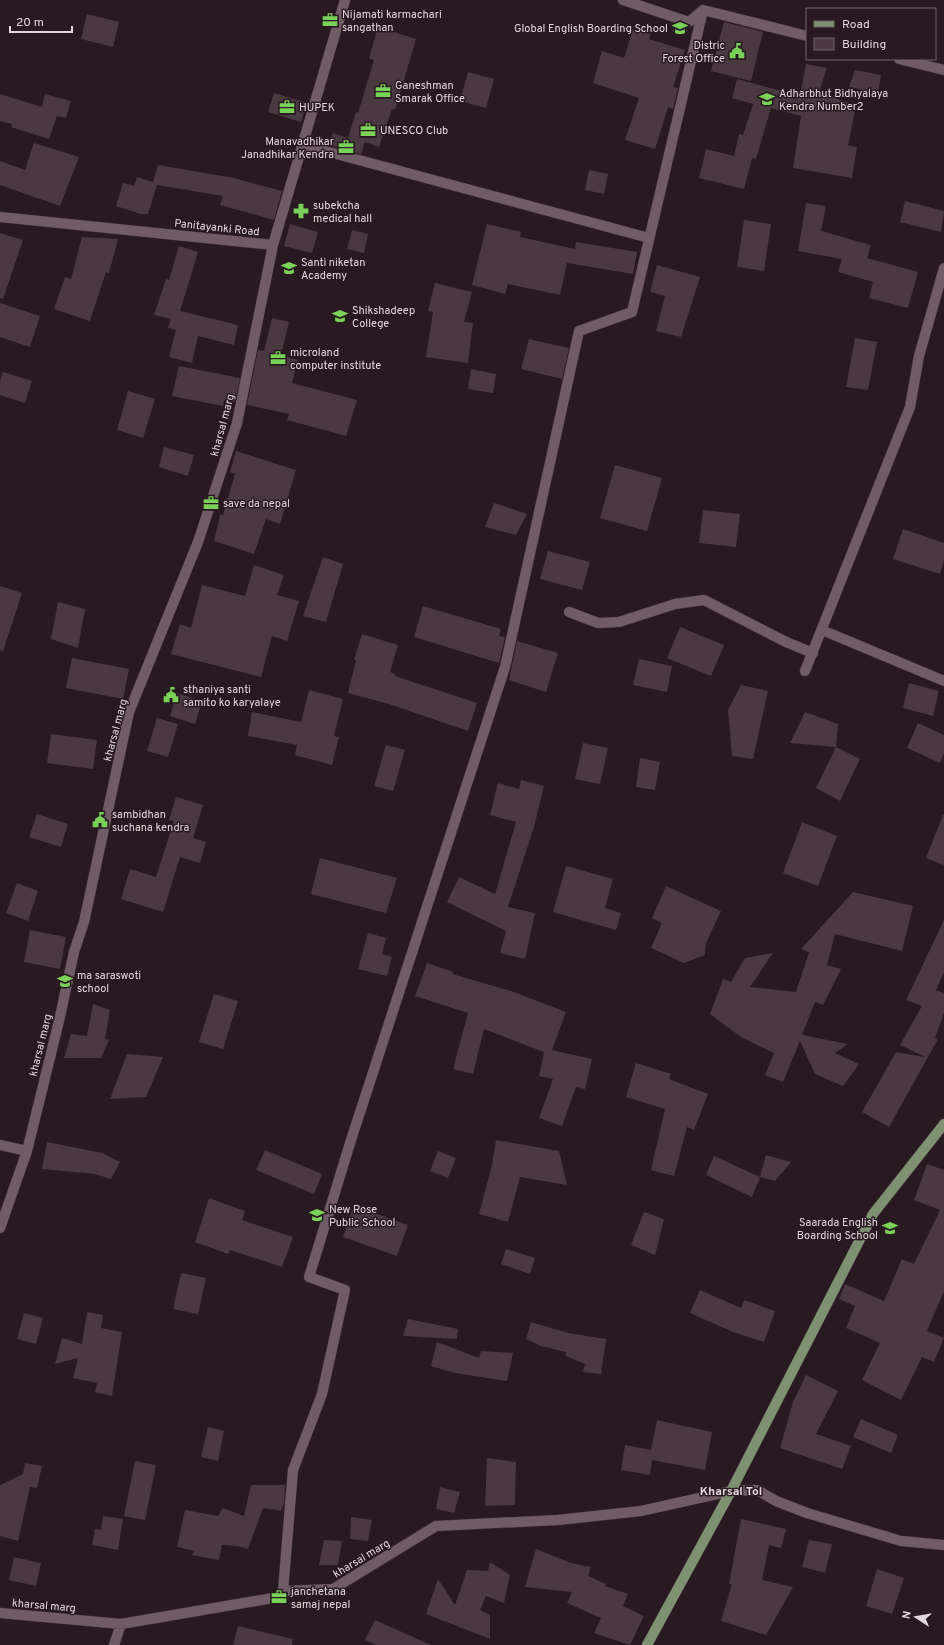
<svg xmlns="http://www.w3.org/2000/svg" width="944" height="1645" viewBox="0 0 944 1645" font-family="Overpass,sans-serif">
  <rect width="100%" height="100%" fill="#291921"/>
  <path fill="#4b3941" d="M 87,14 L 119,22 L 113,47 L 81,39 Z
    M 724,22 L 763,32 L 751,81 L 711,71 Z
    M 378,27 L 416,39 L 395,110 L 392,109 L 379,147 L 365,142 L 361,154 L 329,145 L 333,133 L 348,138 L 356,112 L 358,113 L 374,60 L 369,58 Z
    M 633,29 L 651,34 L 649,39 L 685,50 L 673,87 L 678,88 L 673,109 L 668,107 L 655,149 L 625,140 L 639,98 L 593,83 L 602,51 L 624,58 Z
    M 806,64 L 827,68 L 819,92 L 856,106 L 848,145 L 857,147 L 852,178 L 793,168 L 801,116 L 771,108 L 756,159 L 752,158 L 744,189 L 699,178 L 706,149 L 734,156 L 739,134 L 743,135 L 753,104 L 732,98 L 737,79 L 800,96 Z
    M 855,70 L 881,75 L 878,93 L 849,87 Z
    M 468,72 L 494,79 L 486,108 L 460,101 Z
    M 274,93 L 307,103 L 301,122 L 268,112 Z
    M 0,94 L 42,107 L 45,94 L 71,101 L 66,118 L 57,116 L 49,139 L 11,127 L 12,124 L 0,121 Z
    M 34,143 L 79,157 L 60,206 L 0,185 L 0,161 L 25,170 Z
    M 158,165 L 234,178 L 282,191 L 274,220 L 220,205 L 223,196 L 157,185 L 148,214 L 141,214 L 116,206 L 123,183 L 134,186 L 137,177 L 153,182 Z
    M 589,170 L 608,174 L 604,194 L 585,190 Z
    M 905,201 L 944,211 L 941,232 L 900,222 Z
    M 806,203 L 826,206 L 821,231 L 871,245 L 867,258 L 918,272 L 908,308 L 869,298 L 873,282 L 838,272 L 842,259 L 798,251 Z
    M 744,220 L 771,224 L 764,271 L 737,267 Z
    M 290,224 L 318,232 L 312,253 L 284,246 Z
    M 487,224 L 521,232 L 520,237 L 575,249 L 576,242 L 637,252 L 633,274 L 567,263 L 560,295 L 508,284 L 505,294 L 472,285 Z
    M 352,230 L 368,234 L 364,253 L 347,249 Z
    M 0,233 L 23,240 L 3,299 L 0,298 Z
    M 82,237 L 118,239 L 109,273 L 106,272 L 90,321 L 54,309 L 65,277 L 71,279 Z
    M 179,246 L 198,252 L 180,311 L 238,325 L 234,345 L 198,336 L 192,363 L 169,357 L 176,330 L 168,328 L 171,319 L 154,315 L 166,279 L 169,280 Z
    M 657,265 L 700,277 L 681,337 L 656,331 L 665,296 L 650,292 Z
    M 435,283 L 472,292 L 464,322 L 473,323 L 468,363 L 426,357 L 433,312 L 428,311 Z
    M 0,303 L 40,316 L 30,347 L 0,337 Z
    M 272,318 L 289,322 L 281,355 L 298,360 L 292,383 L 357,400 L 346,436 L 287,420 L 289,414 L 247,405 L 258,350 L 264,351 Z
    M 855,338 L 877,342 L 868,390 L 846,387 Z
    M 529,339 L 569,348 L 562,379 L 521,369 Z
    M 179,366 L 240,378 L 235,402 L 224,400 L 223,406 L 172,396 Z
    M 471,369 L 496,374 L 493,393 L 468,389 Z
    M 3,372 L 32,381 L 25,403 L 0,395 L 0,381 Z
    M 128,391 L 155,399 L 143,438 L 117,430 Z
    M 164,447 L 194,455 L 188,476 L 159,467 Z
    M 236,451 L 296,470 L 280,524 L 266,519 L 254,554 L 214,541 L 220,515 L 223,515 L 235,474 L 230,472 Z
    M 615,465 L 662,478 L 647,531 L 600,518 Z
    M 494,503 L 527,514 L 516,535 L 485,527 Z
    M 703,510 L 740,514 L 736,547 L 699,543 Z
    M 903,529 L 944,543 L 944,560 L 940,574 L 893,559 Z
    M 548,551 L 590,562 L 582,590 L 540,579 Z
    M 323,557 L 343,564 L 326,622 L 303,616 Z
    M 254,565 L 284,575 L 277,595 L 299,601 L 287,641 L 272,636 L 261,677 L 171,654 L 180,624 L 191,628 L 202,585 L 245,596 Z
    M 0,586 L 22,593 L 3,651 L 0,650 Z
    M 58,602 L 85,609 L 78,648 L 51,639 Z
    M 423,606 L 501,629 L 499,636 L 505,637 L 499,663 L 414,637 Z
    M 680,627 L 724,645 L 711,676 L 667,658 Z
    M 362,634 L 398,645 L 390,672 L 395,674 L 395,676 L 477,703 L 468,731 L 389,704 L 348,693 L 356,660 L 354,660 Z
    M 517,641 L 558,653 L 546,692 L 509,680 Z
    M 72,658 L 129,669 L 123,699 L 66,688 Z
    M 639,659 L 672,666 L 667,692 L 633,685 Z
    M 909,683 L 939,691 L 933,716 L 903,708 Z
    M 741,685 L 768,691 L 753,759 L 732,756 L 728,710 Z
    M 309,690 L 343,699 L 334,736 L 339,737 L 332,765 L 295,755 L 297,745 L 248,736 L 252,712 L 301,722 Z
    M 177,693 L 202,701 L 195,724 L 170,716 Z
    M 805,712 L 838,724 L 836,747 L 790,743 Z
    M 157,718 L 178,724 L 168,757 L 147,751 Z
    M 918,723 L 944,735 L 944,753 L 940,763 L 907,748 Z
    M 51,734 L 97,740 L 93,769 L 47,763 Z
    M 583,743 L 608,748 L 600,784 L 575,779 Z
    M 386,745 L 405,750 L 393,791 L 374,786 Z
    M 836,747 L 860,759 L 840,801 L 816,788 Z
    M 640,758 L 660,762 L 655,790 L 636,787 Z
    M 521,780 L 544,786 L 534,827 L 508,907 L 535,913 L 525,959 L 500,953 L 506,931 L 447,902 L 459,877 L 495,894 L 516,822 L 490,815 L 498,783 L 519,789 Z
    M 176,797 L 203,805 L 193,838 L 206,842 L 200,863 L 180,857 L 163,912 L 121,899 L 130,869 L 156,877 L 174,821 L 169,820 Z
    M 37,814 L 68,824 L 61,847 L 29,837 Z
    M 943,815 L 944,815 L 944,865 L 926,858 Z
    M 802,822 L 837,836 L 818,886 L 783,873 Z
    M 320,858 L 397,878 L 386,913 L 311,894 Z
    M 566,866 L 613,879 L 605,908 L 621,913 L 616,930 L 553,912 Z
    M 17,883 L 38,891 L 28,921 L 6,913 Z
    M 666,886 L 721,911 L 706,943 L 705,955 L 684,963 L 651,948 L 662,923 L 652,918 Z
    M 853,892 L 913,906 L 902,951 L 835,934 L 827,965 L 841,969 L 823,1005 L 815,1002 L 802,1035 L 848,1044 L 835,1053 L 859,1064 L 843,1086 L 815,1074 L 800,1041 L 783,1082 L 765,1075 L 774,1053 L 741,1037 L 710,1014 L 723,979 L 731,982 L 745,958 L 773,953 L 750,987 L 796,992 L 809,952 L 801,949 Z
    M 944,920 L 944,972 L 936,990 L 944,993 L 944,1013 L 935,1038 L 938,1039 L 889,1127 L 862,1112 L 896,1052 L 925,1057 L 900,1045 L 922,1006 L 906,1000 Z
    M 30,930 L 66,937 L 60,969 L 24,962 Z
    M 368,933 L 386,938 L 382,954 L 392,957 L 387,976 L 358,969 Z
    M 427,963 L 453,972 L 452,974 L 511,991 L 566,1012 L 552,1050 L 592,1059 L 585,1089 L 576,1087 L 562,1126 L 539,1118 L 553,1079 L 539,1076 L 544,1052 L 484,1029 L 473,1074 L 453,1069 L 468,1013 L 415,996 Z
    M 214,994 L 238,1001 L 223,1049 L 199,1042 Z
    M 93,1004 L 110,1010 L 105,1039 L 109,1040 L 101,1058 L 64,1058 L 71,1034 L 87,1036 Z
    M 127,1054 L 163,1057 L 146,1097 L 110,1099 Z
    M 636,1063 L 671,1074 L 669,1079 L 708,1094 L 694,1130 L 687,1127 L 674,1176 L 651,1170 L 665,1109 L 626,1097 Z
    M 496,1140 L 559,1151 L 567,1185 L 520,1177 L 508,1222 L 479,1214 L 492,1165 Z
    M 47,1142 L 102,1153 L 120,1162 L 111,1179 L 95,1174 L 42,1169 Z
    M 265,1150 L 322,1174 L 314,1194 L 256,1170 Z
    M 438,1151 L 456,1158 L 448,1178 L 430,1171 Z
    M 766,1155 L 791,1162 L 775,1181 L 760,1177 Z
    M 714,1156 L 760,1177 L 752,1197 L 706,1175 Z
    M 927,1164 L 944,1170 L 944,1291 L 927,1331 L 944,1338 L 934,1362 L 922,1357 L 901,1400 L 862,1380 L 880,1343 L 846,1328 L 855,1306 L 839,1299 L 845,1284 L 884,1301 L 902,1259 L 914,1264 L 940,1210 L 914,1200 Z
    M 209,1198 L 245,1211 L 242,1220 L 293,1237 L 282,1267 L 230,1250 L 228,1254 L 195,1242 Z
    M 354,1206 L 408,1225 L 397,1256 L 343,1237 Z
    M 644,1212 L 664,1219 L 655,1255 L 631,1245 Z
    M 506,1249 L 535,1258 L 530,1274 L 501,1264 Z
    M 181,1273 L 206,1278 L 198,1314 L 173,1309 Z
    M 700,1290 L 741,1308 L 744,1300 L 775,1311 L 764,1342 L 733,1332 L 690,1313 Z
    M 87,1312 L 103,1315 L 101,1328 L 122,1332 L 112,1396 L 95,1392 L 97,1383 L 73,1378 L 78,1358 L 55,1364 L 62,1338 L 82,1344 Z
    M 24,1313 L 43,1318 L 36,1344 L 17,1339 Z
    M 408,1319 L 458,1329 L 457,1339 L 403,1336 Z
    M 531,1322 L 568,1333 L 606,1339 L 601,1374 L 583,1372 L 585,1364 L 566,1356 L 566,1352 L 541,1346 L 526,1339 Z
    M 437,1342 L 479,1358 L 481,1351 L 513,1353 L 507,1381 L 455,1373 L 431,1366 Z
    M 806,1375 L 838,1391 L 816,1434 L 851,1446 L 842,1469 L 780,1448 L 793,1402 Z
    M 861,1419 L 898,1435 L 891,1453 L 853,1437 Z
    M 657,1420 L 712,1432 L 705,1470 L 652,1460 L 650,1475 L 621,1470 L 625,1445 L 651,1450 Z
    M 208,1427 L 224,1431 L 218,1461 L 201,1457 Z
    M 487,1458 L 516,1462 L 515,1505 L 485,1506 Z
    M 135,1461 L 156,1465 L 145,1520 L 124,1516 Z
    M 25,1463 L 42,1466 L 37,1488 L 30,1487 L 18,1541 L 0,1536 L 0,1485 L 23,1474 Z
    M 251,1485 L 285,1485 L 284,1504 L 281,1511 L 263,1508 L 248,1549 L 238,1546 L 222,1545 L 219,1560 L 191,1555 L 195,1551 L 177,1547 L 185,1510 L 218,1516 L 223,1508 L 244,1516 Z
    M 440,1487 L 460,1492 L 454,1513 L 436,1509 Z
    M 103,1516 L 123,1519 L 118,1550 L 92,1545 L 95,1529 L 101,1530 Z
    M 351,1517 L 372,1520 L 368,1541 L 350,1539 Z
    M 741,1519 L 786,1529 L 781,1548 L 769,1545 L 762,1580 L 793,1587 L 766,1635 L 721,1621 L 732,1584 L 729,1584 Z
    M 324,1540 L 342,1541 L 338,1565 L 319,1565 Z
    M 809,1540 L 832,1544 L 825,1573 L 802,1567 Z
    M 536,1549 L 571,1563 L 591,1567 L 588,1576 L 606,1584 L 605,1586 L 628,1594 L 623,1606 L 644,1616 L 630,1645 L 594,1633 L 601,1618 L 567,1603 L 572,1592 L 525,1587 Z
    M 14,1557 L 41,1563 L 36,1586 L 9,1580 Z
    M 490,1562 L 510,1575 L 504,1603 L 486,1596 L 480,1610 L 490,1615 L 490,1639 L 426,1614 L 438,1579 L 455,1605 L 467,1570 L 488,1571 Z
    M 877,1569 L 904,1578 L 892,1614 L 866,1606 Z
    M 375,1620 L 431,1645 L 376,1645 L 365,1640 Z
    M 238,1626 L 293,1639 L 292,1645 L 233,1645 Z"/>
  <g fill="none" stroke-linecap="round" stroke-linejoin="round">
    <defs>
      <path id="pedestrian" d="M 569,612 L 598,623 L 619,622 L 675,604 L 704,600 L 786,642 L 813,653
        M 822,630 L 944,681"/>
      <path id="minor" d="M 623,0 L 689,22 L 703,10 L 807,36
        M 899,59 L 944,70
        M 303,145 L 649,238
        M 0,217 L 273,245 L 345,0
        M 805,671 L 910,407 L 919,356 L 944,268
        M 0,1145 L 27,1151
        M 0,1228 L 27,1151 L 59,1021 L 74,952 L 84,922 L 129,712 L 198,542 L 237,423 L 273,245
        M 283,1591 L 293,1470 L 322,1394 L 345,1290 L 309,1277 L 351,1140 L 505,667 L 579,331 L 632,312 L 703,10
        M 0,1613 L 121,1624 L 279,1597 L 283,1591 L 333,1589 L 436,1526 L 558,1520 L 641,1511 L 731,1491 L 757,1490 L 776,1501 L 807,1513 L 901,1541 L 944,1545
        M 114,1645 L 121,1624"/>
      <path id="primary" d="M 647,1645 L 731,1491 L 873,1214 L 944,1124"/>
    </defs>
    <use href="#pedestrian" stroke="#43373c" stroke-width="11"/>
    <use href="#minor" stroke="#43373c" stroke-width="11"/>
    <use href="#primary" stroke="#43373c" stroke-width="11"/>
    <use href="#pedestrian" stroke="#705c65" stroke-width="10"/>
    <use href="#minor" stroke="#705c65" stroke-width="10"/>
    <use href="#primary" stroke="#7e9170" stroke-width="10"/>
  </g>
  <defs>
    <symbol id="office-bare" viewBox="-9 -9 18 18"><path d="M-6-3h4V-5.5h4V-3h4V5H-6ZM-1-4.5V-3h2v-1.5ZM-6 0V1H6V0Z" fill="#79d158" stroke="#291921" stroke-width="2.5" paint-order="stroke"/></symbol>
    <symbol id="school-bare" viewBox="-9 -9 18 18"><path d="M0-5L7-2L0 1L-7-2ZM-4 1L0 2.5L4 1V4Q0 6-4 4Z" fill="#79d158" stroke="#291921" stroke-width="2.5" paint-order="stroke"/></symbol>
    <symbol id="civic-bare" viewBox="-9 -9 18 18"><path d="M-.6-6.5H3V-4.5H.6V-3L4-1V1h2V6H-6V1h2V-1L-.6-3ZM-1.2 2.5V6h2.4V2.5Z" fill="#79d158" stroke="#291921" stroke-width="2.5" paint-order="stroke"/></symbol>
    <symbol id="pharmacy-bare" viewBox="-9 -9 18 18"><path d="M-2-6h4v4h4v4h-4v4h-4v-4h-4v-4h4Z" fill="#79d158" stroke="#291921" stroke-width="2.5" paint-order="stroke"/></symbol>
  </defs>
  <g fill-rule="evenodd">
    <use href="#office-bare" x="319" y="9" width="22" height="22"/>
    <use href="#school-bare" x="669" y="17" width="22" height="22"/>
    <use href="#civic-bare" x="726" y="40" width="22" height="22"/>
    <use href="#office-bare" x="372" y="80" width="22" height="22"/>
    <use href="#school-bare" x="756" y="88" width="22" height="22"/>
    <use href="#office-bare" x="276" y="96" width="22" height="22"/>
    <use href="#office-bare" x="357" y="119" width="22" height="22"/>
    <use href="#office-bare" x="335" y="136" width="22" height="22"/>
    <use href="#pharmacy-bare" x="290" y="200" width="22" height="22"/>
    <use href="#school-bare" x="278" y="257" width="22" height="22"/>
    <use href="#school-bare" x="329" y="305" width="22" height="22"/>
    <use href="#office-bare" x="267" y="347" width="22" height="22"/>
    <use href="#office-bare" x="200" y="492" width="22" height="22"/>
    <use href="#civic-bare" x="160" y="684" width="22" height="22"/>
    <use href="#civic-bare" x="89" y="809" width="22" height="22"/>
    <use href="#school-bare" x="54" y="970" width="22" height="22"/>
    <use href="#school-bare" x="306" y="1204" width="22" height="22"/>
    <use href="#school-bare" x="879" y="1217" width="22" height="22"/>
    <use href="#office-bare" x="268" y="1586" width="22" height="22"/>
  </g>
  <g text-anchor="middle" stroke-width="3" stroke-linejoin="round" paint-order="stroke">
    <g font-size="11" fill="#e2d7dc" stroke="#291921" text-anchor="start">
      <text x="342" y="18">Nijamati karmachari<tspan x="342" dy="13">sangathan</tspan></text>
      <text x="668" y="32" text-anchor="end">Global English Boarding School</text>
      <text x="725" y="49" text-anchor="end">Distric<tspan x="725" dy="13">Forest Office</tspan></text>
      <text x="395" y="89">Ganeshman<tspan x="395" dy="13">Smarak Office</tspan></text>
      <text x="779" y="97">Adharbhut Bidhyalaya<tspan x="779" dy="13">Kendra Number2</tspan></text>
      <text x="299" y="111">HUPEK</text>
      <text x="380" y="134">UNESCO Club</text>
      <text x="334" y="145" text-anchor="end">Manavadhikar<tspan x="334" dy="13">Janadhikar Kendra</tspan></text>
      <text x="313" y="209">subekcha<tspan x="313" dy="13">medical hall</tspan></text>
      <text x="301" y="266">Santi niketan<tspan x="301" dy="13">Academy</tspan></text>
      <text x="352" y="314">Shikshadeep<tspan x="352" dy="13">College</tspan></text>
      <text x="290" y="356">microland<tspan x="290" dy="13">computer institute</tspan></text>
      <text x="223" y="507">save da nepal</text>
      <text x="183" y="693">sthaniya santi<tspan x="183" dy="13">samito ko karyalaye</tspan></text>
      <text x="112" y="818">sambidhan<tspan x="112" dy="13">suchana kendra</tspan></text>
      <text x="77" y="979">ma saraswoti<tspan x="77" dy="13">school</tspan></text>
      <text x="329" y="1213">New Rose<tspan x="329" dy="13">Public School</tspan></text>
      <text x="878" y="1226" text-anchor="end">Saarada English<tspan x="878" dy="13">Boarding School</tspan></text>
      <text x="291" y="1595">janchetana<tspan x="291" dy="13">samaj nepal</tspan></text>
    </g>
    <g font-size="11" fill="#e2d7dc" stroke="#291921">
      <text transform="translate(217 227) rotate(6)" y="4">Panitayanki Road</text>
      <text transform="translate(222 425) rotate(-75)" y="4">kharsal marg</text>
      <text transform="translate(115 730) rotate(-75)" y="4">kharsal marg</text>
      <text transform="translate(40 1045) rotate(-76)" y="4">kharsal marg</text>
      <text transform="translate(361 1558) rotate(-31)" y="4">kharsal marg</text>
      <text transform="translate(44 1605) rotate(5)" y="4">kharsal marg</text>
    </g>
    <g font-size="12" font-weight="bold" fill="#e2d7dc" stroke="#291921">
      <text x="731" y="1495">Kharsal Tol</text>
    </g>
  </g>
  <rect x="806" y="8" width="130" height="52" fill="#291921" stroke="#73656c"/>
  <rect x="814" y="21" width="20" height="6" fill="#7e9170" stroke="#73656c"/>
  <text x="842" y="28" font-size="12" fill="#e2d7dc">Road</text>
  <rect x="814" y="38" width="20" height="12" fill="#4b3941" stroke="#73656c"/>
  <text x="842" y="48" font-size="12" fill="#e2d7dc">Building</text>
  <g transform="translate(916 1617) rotate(282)" stroke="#291921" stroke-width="3" paint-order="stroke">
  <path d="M0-3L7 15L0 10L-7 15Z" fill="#e2d7dc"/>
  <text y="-6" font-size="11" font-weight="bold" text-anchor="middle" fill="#e2d7dc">N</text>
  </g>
  <path d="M10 26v6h62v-6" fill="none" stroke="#e2d7dc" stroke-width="2"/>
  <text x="16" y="26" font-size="12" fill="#e2d7dc" stroke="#291921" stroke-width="3" paint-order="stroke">20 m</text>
</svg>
